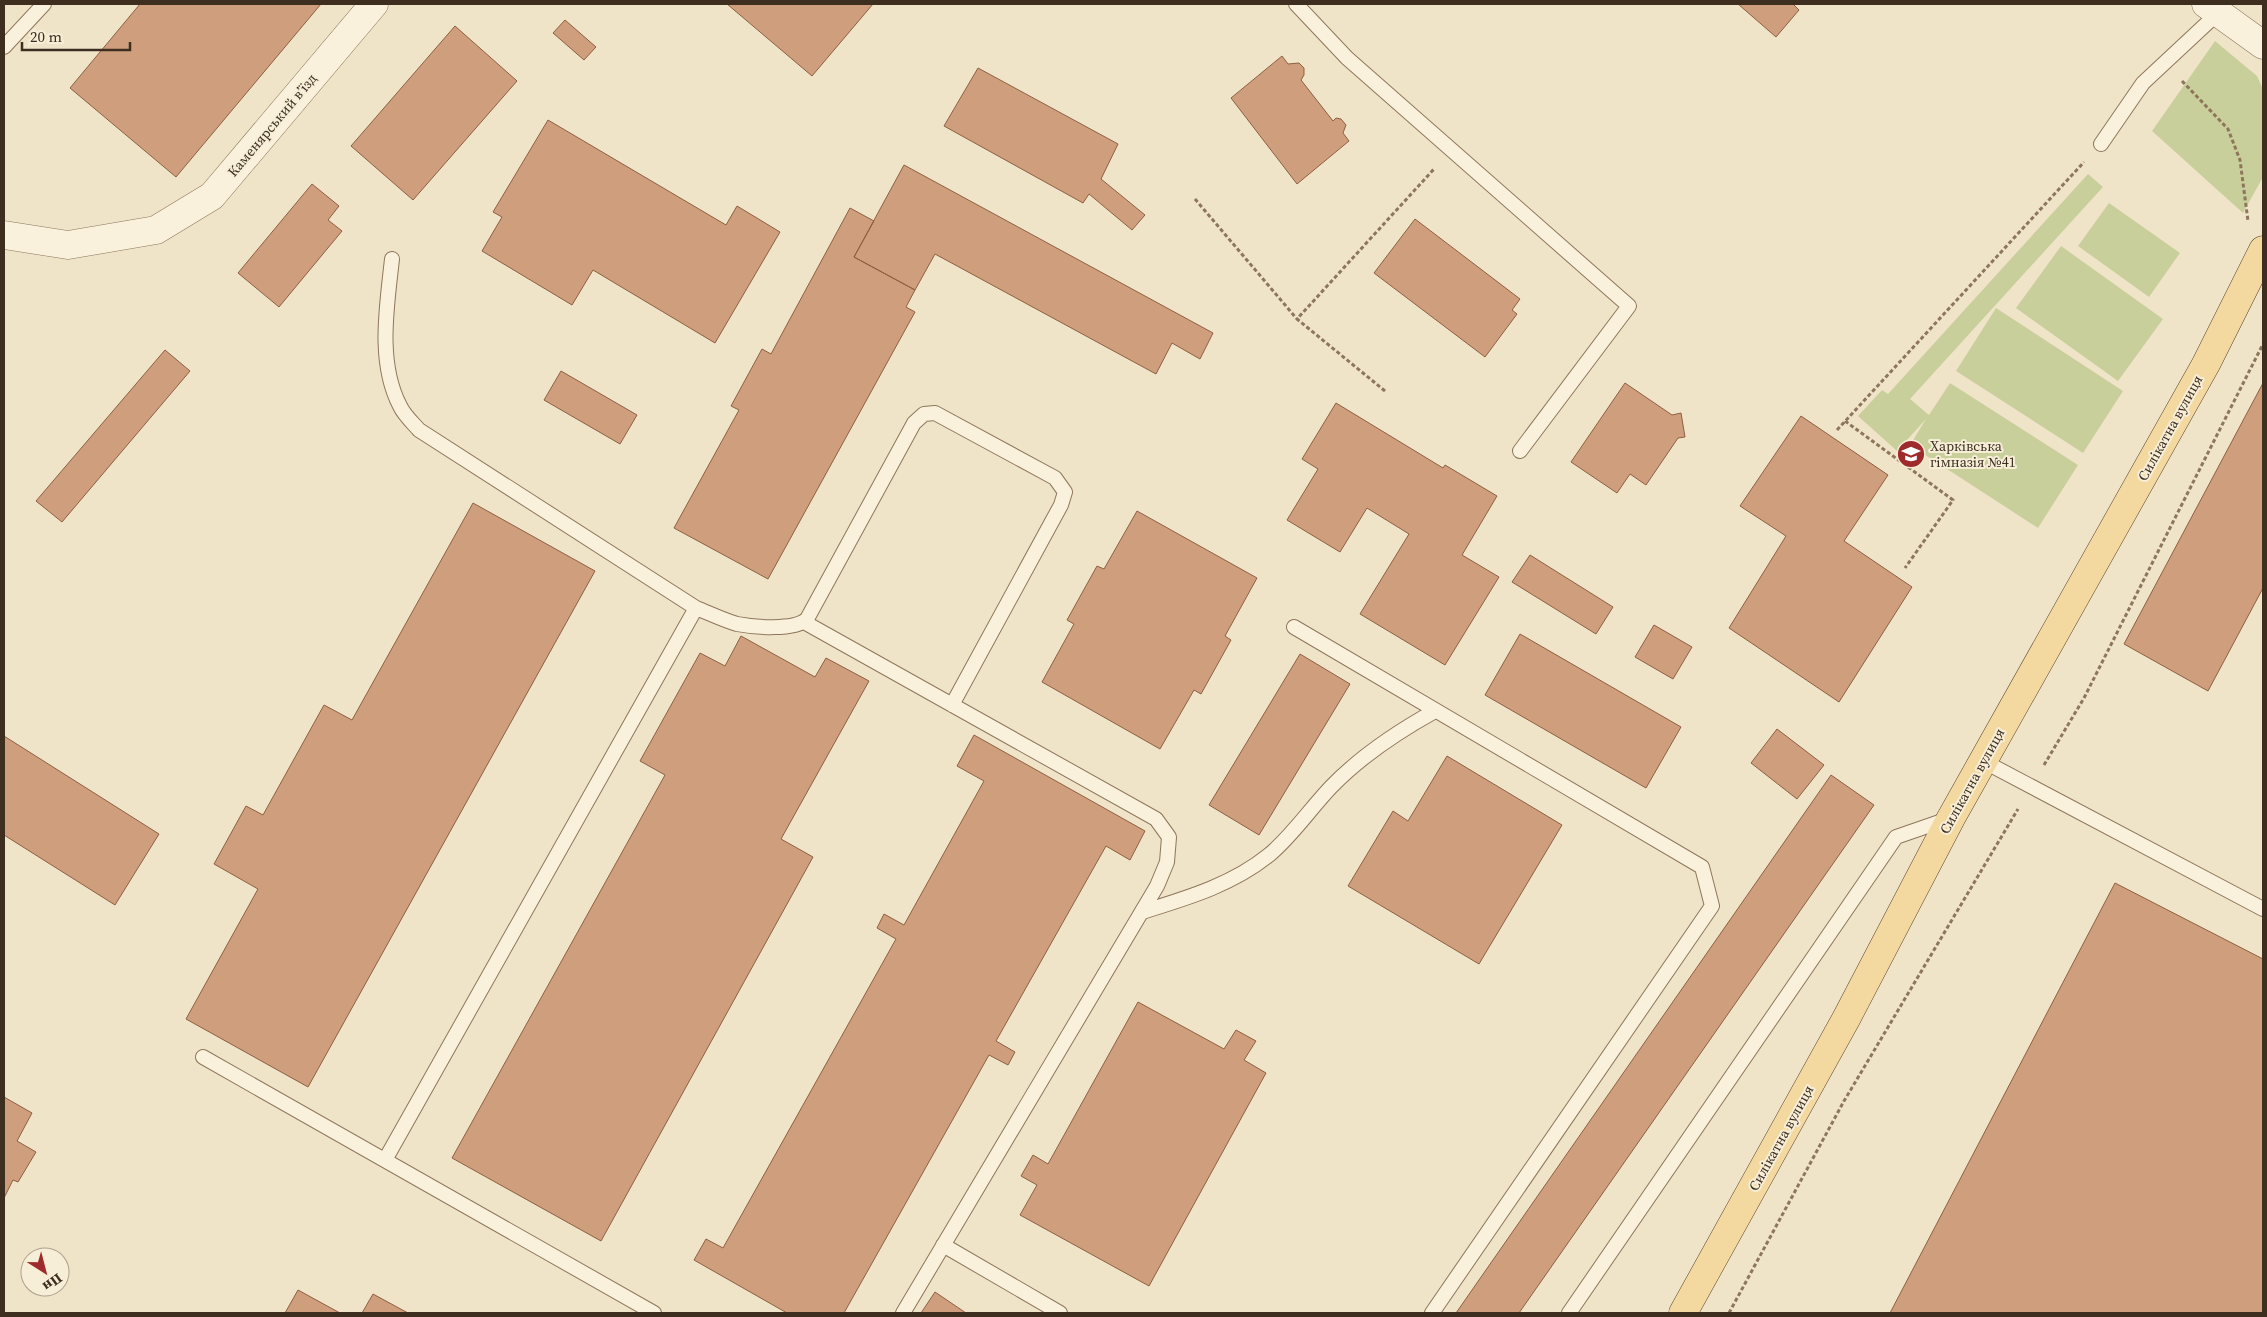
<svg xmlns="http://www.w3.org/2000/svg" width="2267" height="1317" viewBox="0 0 2267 1317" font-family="'Source Serif 4',serif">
  <rect width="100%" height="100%" fill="#f0e4c8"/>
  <path fill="#c9cf9b" d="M 2215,41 L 2257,76 L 2263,89 L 2263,177 L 2243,213 L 2152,131 Z
    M 2088,174 L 2103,187 L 1910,399 L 1929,415 L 1950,383 L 2078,465 L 2038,528 L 1910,445 L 1926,419 L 1897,451 L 1858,416 L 1882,390 L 1888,394 Z
    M 2109,203 L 2180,253 L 2149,297 L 2078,246 Z
    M 2061,246 L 2163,319 L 2118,381 L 2016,308 Z
    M 1996,308 L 2123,391 L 2083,453 L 1956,371 Z"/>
  <path fill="#cf9f7d" stroke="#8d5f41" d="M 140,4 L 321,4 L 176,177 L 70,88 Z
    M 727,4 L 873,4 L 812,76 Z
    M 1738,4 L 1795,4 L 1794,5 L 1799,10 L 1776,37 Z
    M 565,20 L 596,47 L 584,60 L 553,33 Z
    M 455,26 L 517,81 L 413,200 L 351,146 Z
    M 1282,56 L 1288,64 L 1299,63 L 1304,68 L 1304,75 L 1301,80 L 1333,121 L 1336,118 L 1341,119 L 1346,125 L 1343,133 L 1349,141 L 1297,184 L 1231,98 Z
    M 978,68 L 1118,144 L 1101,179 L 1145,215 L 1132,230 L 1089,194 L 1083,203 L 944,126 Z
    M 548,120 L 726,225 L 737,206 L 780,232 L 715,343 L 593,270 L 572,305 L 482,251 L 502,217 L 493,212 Z
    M 904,165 L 1213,333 L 1200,359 L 1172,343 L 1156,374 L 935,254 L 915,290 L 854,257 Z
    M 312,184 L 339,206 L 328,220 L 342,231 L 279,307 L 238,273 Z
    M 850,208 L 874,221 L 854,257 L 915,290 L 906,307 L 915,312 L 768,579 L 674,528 L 739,410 L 731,406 L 762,349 L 771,354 Z
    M 1415,219 L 1520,299 L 1512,310 L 1517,314 L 1485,357 L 1374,273 Z
    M 165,350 L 190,371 L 62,522 L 36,501 Z
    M 561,371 L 637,415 L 620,444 L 544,400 Z
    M 1625,383 L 1672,415 L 1681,413 L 1685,437 L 1678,438 L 1646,485 L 1630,474 L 1617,493 L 1571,462 Z
    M 2263,383 L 2263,588 L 2208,691 L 2124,644 Z
    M 1336,403 L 1443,468 L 1445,465 L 1497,496 L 1462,555 L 1499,577 L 1445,665 L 1360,614 L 1409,534 L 1367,508 L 1340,552 L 1287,520 L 1318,469 L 1302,459 Z
    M 1801,416 L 1888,475 L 1844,541 L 1912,587 L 1839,702 L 1729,628 L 1786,536 L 1740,506 Z
    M 473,503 L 595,571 L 308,1087 L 186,1019 L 258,889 L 214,864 L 246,806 L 263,815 L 324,705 L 352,720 Z
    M 1137,511 L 1257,578 L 1225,636 L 1231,640 L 1201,694 L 1194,690 L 1160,749 L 1042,682 L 1074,624 L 1067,620 L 1097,566 L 1104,569 Z
    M 1530,555 L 1613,607 L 1596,634 L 1512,582 Z
    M 1654,625 L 1692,647 L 1673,679 L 1635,657 Z
    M 1520,634 L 1681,727 L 1646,788 L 1485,695 Z
    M 741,636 L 815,677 L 826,658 L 869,681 L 781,839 L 813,857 L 601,1241 L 452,1158 L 665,775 L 640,761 L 700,653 L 725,666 Z
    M 1300,654 L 1350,684 L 1259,835 L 1209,805 Z
    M 1777,729 L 1824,765 L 1797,799 L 1751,763 Z
    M 974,735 L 1145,831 L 1130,860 L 1106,846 L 996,1041 L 1015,1052 L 1008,1065 L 989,1055 L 844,1313 L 787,1313 L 694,1260 L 706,1239 L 723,1248 L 896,939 L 877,928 L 884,914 L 904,925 L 984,781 L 957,766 Z
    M 4,736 L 159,834 L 115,905 L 4,835 Z
    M 1447,756 L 1562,825 L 1479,964 L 1348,886 L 1393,811 L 1408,821 Z
    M 1831,775 L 1874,805 L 1519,1313 L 1456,1313 Z
    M 2115,883 L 2263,959 L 2263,1313 L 1890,1313 Z
    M 1138,1002 L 1224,1049 L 1236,1030 L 1256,1041 L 1244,1060 L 1266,1073 L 1149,1286 L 1020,1215 L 1037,1185 L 1021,1176 L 1033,1155 L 1048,1164 Z
    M 4,1097 L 32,1113 L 17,1141 L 36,1152 L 18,1182 L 13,1180 L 4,1198 Z
    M 298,1290 L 340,1313 L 285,1313 Z
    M 935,1292 L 966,1313 L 921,1313 Z
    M 373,1294 L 408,1313 L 362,1313 Z"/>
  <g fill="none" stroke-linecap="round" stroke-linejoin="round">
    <defs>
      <path id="service" d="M 1296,4 L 1347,58 L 1629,306 L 1520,451
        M 4,47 L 44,4
        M 2101,144 L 2143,83 L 2218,13
        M 392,259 C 387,306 377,362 400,406 C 404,415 413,423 419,430 L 696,608 C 709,613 723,620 737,624 C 753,627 795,631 807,619 L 914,423 L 924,414 L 935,413 L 1055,478 L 1065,492 L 1061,505 L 952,705
        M 804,622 L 1156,819 L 1169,837 L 1167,862 L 1157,886 L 903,1313
        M 1294,627 L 1702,867 L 1712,906 L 1432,1313
        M 1983,761 L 2263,909
        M 1142,912 C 1187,898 1232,885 1269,855 C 1292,836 1310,809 1331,787 C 1361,756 1397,732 1435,711
        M 203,1057 L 654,1313
        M 385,1160 L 696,608
        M 943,1245 L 1060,1313
        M 1569,1313 L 1896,837 L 1948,819"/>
      <path id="minor" d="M 2206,4 L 2263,45
        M 4,235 L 68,245 L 156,230 L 212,196 L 374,4"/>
      <path id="primary" d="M 1683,1313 L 1846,1019 L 1951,818 L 2206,364 L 2263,250"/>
    </defs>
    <use href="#service" stroke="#8d765c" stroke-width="16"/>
    <use href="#minor" stroke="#8d765c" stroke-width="29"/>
    <use href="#primary" stroke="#5b4430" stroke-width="29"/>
    <path stroke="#8d765c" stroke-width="3" stroke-dasharray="4 2.5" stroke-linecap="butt" d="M 2182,81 L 2228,129 L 2240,160 L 2248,221
      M 1195,199 L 1297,319
      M 1385,391 L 1297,319 L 1434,169
      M 1845,421 L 1953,500 L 1905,568
      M 1837,430 L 2084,162
      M 2044,765 L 2084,698 L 2263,344
      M 1729,1313 L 1844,1101 L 2018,809"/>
    <use href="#service" stroke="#faf1dc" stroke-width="14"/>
    <use href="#minor" stroke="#faf1dc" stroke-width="28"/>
    <use href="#primary" stroke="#f3d9a0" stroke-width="28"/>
  </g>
  <defs>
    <symbol id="school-disc" viewBox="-11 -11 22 22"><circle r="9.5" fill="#9e2a2b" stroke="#f7eed8"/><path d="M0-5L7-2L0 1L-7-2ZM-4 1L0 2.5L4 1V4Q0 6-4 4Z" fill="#fff"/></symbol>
  </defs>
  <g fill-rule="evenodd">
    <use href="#school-disc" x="1895" y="438" width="32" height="32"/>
  </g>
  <g text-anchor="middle" stroke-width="4" stroke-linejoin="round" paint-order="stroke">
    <g font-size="14" fill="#3d2e20" stroke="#f7eed8">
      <text transform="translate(272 125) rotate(-50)" y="5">Каменярський в’їзд</text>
      <text transform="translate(2170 428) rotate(-61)" y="5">Силікатна вулиця</text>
      <text transform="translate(1972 781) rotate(-61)" y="5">Силікатна вулиця</text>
      <text transform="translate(1781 1138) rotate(-61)" y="5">Силікатна вулиця</text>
    </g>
    <g font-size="14" fill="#3d2e20" stroke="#f7eed8" text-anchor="start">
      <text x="1930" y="451">Харківська<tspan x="1930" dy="16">гімназія №41</tspan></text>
    </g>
  </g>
  <rect width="2267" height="1317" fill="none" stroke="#3d2e20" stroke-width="10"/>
  <g transform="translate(45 1272) rotate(144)"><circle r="24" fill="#f7eed8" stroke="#ada18e"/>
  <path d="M0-4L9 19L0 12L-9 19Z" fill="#9e2a2b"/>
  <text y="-8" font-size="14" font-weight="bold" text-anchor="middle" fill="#3d2e20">Пн</text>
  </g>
  <path d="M22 42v8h108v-8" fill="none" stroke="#3d2e20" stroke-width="2.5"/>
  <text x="30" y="42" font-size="15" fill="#3d2e20" stroke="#f7eed8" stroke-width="4" paint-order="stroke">20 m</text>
</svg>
